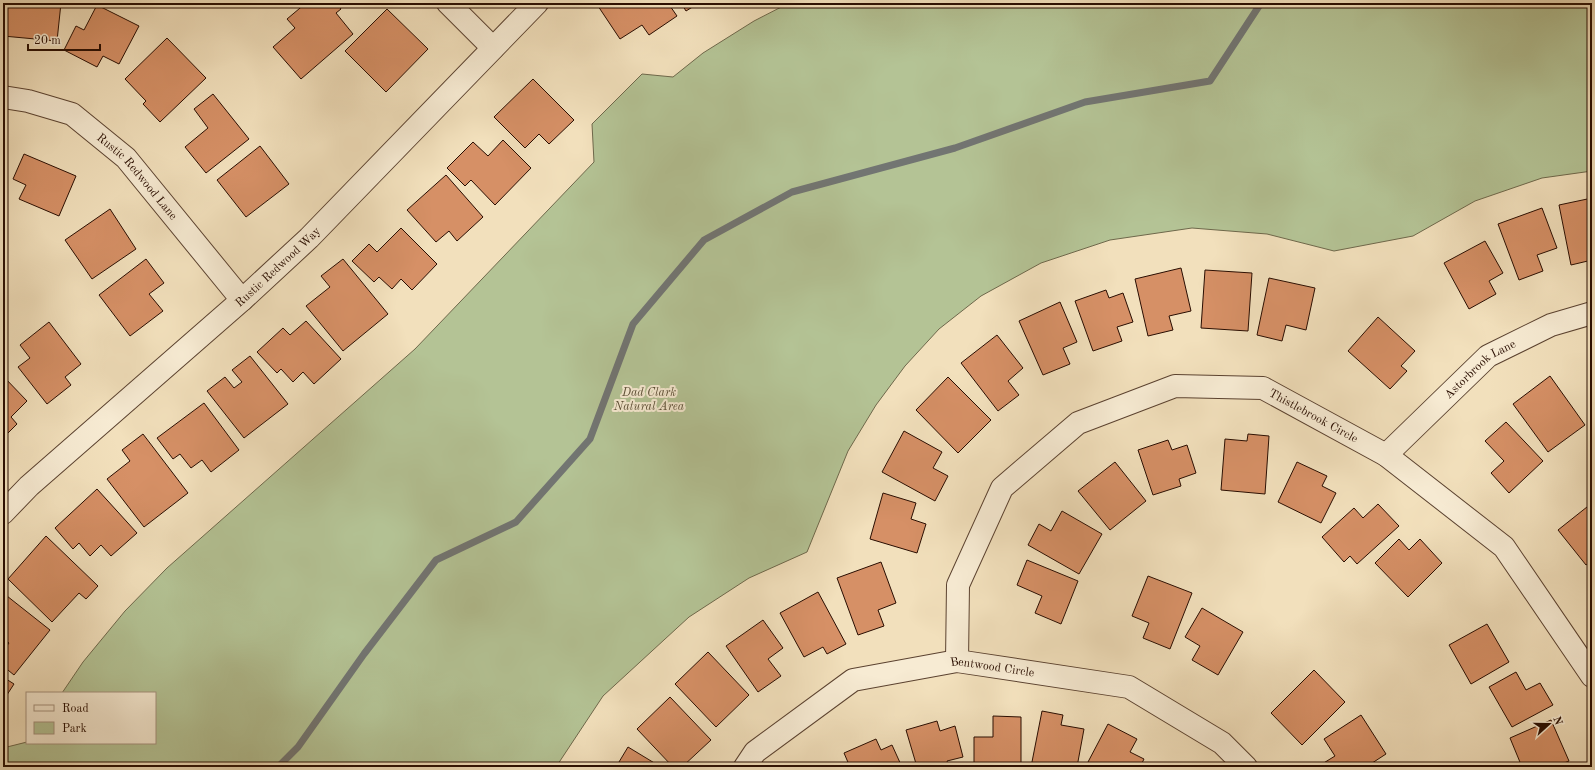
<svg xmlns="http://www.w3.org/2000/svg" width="1595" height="770" viewBox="0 0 1595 770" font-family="'Old Standard TT',serif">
  <rect width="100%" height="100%" fill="#f2e0bc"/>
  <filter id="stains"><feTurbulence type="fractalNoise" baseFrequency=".005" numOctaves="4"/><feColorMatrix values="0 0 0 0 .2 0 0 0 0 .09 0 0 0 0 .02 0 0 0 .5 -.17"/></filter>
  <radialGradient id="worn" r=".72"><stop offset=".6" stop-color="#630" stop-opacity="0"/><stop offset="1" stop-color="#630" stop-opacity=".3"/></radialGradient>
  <path fill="#b4c395" stroke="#6e684b" d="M 789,3 L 1592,3 L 1592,171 L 1542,178 L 1475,201 L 1413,236 L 1334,251 L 1267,234 L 1192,228 L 1110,240 L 1041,263 L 981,296 L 939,329 L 905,366 L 876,405 L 848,451 L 807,552 L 749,578 L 689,617 L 603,696 L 556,767 L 3,767 L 3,748 L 27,742 L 155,743 L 155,693 L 62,693 L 83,662 L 125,611 L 167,568 L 415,349 L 594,162 L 592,124 L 642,74 L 673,77 L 703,53 L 754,21 Z"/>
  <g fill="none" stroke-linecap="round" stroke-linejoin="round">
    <path stroke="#727572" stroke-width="7" d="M 278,767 L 298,747 L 364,654 L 436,560 L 516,522 L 590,439 L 633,324 L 704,240 L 792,192 L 955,148 L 1085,102 L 1210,81 L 1261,3"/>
  </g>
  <path fill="#d69066" stroke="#290d01" d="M 3,3 L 61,3 L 57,41 L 3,36 Z
    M 306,3 L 337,3 L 341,9 L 336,13 L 353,34 L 301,79 L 273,47 L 295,28 L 287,19 Z
    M 596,3 L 668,3 L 677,16 L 649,35 L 642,25 L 620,39 Z
    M 681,3 L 699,3 L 686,11 Z
    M 97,5 L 139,26 L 119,64 L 103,56 L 97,67 L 64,50 L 76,26 L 84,30 Z
    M 387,9 L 428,49 L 386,92 L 345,51 Z
    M 167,38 L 206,78 L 160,122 L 143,104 L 146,101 L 125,79 Z
    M 533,79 L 574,120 L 549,144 L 539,134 L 525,148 L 494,117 Z
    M 213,94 L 249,139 L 206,173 L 185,147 L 208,128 L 194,109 Z
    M 503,140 L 531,168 L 495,205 L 471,180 L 465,186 L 447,168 L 473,142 L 488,156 Z
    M 260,146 L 289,184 L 246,217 L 217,180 Z
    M 24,154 L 76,176 L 59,216 L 19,199 L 26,185 L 13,179 Z
    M 446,175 L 483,217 L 457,241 L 449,231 L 436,242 L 407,210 Z
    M 1592,198 L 1592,260 L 1571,265 L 1559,205 Z
    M 1542,208 L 1557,248 L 1537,255 L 1543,271 L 1519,280 L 1498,224 Z
    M 110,209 L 136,249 L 92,279 L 65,240 Z
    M 401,228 L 437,264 L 412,290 L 401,279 L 392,289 L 379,277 L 374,282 L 352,261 L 369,244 L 377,252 Z
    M 1485,241 L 1503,273 L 1489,281 L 1496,294 L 1469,309 L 1444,263 Z
    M 146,259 L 164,283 L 149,294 L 163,311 L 130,336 L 99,295 Z
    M 343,259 L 388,314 L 343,351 L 306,306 L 330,287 L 321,276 Z
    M 1181,268 L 1191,311 L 1169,316 L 1173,330 L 1148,336 L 1135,279 Z
    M 1205,270 L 1252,273 L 1248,331 L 1201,328 Z
    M 1269,278 L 1315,288 L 1306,330 L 1286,325 L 1282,341 L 1257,335 Z
    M 1106,290 L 1109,298 L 1123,293 L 1133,322 L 1117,327 L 1122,341 L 1093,351 L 1075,301 Z
    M 1060,302 L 1077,342 L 1063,348 L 1070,364 L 1043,375 L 1019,321 Z
    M 1378,317 L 1415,351 L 1401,366 L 1407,371 L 1390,389 L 1348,351 Z
    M 306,321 L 341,359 L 314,384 L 303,372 L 293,382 L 281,369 L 277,373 L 257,352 L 283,328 L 290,335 Z
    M 49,322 L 81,364 L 65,377 L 71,385 L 47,404 L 18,367 L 30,358 L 20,345 Z
    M 997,335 L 1023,368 L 1008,381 L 1019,395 L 998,411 L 961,363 Z
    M 250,356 L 288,404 L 244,438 L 207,391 L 225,377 L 234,388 L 242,382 L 232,370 Z
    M 3,376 L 27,401 L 11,417 L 17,424 L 3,438 Z
    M 1550,376 L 1585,425 L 1548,452 L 1513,404 Z
    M 948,377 L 991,420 L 958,453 L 916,410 Z
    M 204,403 L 239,450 L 211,472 L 202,460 L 191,468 L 180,454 L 173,459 L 157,438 Z
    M 1506,422 L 1543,461 L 1509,493 L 1491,473 L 1504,461 L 1485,441 Z
    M 904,431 L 942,452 L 933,468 L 948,476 L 935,501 L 882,472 Z
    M 143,434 L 188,493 L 144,527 L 107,479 L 130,461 L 122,450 Z
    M 1248,434 L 1269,436 L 1265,494 L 1221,490 L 1225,439 L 1247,441 Z
    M 1168,440 L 1172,450 L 1187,445 L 1196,473 L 1179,479 L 1181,486 L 1153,495 L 1138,450 Z
    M 1115,462 L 1146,501 L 1110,530 L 1078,491 Z
    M 1297,462 L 1327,476 L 1322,486 L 1336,493 L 1321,523 L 1278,502 Z
    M 97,489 L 137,533 L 111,556 L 101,545 L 90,556 L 79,543 L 73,549 L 55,528 Z
    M 883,493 L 916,503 L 911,519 L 926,524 L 917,553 L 870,539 Z
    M 1592,503 L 1592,561 L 1586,565 L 1558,530 Z
    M 1378,504 L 1399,526 L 1357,564 L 1350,556 L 1344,562 L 1322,537 L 1354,508 L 1363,518 Z
    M 1062,511 L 1102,534 L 1079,574 L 1028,545 L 1039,524 L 1051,531 Z
    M 46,536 L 98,586 L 86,599 L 79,593 L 52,622 L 8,579 Z
    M 1399,539 L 1409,550 L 1420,539 L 1442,563 L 1408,597 L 1375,563 Z
    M 1027,560 L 1078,581 L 1061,624 L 1035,613 L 1042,596 L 1017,585 Z
    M 881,562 L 896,603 L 878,610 L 884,626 L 858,635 L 837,578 Z
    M 1148,576 L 1192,593 L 1170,649 L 1143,638 L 1149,623 L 1132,616 Z
    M 818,592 L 846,644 L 827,654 L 823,647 L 804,657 L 780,613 Z
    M 7,596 L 50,630 L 14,675 L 3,666 L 3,651 L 9,643 L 3,638 L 3,601 Z
    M 1202,608 L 1243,632 L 1218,675 L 1192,660 L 1200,646 L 1185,637 Z
    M 763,620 L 783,648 L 768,659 L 781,676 L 758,692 L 726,646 Z
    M 1487,624 L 1509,662 L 1471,684 L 1449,645 Z
    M 708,652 L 749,695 L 716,727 L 675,684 Z
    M 1314,670 L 1345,702 L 1302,745 L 1271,713 Z
    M 1516,672 L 1526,690 L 1540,683 L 1553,705 L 1512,727 L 1489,687 Z
    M 3,677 L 14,684 L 3,701 Z
    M 670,697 L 711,740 L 682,767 L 673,767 L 637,729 Z
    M 1042,711 L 1063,715 L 1061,725 L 1084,729 L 1077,767 L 1079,767 L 1031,767 Z
    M 1361,715 L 1386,754 L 1366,767 L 1324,767 L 1322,764 L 1335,756 L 1324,739 Z
    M 993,716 L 1021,717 L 1021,767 L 974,767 L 974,737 L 993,737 Z
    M 1551,720 L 1569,761 L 1554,767 L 1522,767 L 1510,738 Z
    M 937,721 L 940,731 L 955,726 L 963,757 L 947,761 L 949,767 L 917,767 L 906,730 Z
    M 1108,724 L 1137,739 L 1130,752 L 1144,759 L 1140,767 L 1091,767 L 1092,765 L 1088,762 Z
    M 876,739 L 881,750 L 892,745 L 902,767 L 850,767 L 844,753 Z
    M 628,747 L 661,767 L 616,767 Z"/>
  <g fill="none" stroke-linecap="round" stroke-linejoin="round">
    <defs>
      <g id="minor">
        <path d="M 448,3 L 493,48"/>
        <path id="s1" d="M 3,97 L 28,101 L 72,114 L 126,158 L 242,300"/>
        <path id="s2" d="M 1386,455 L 1488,356 L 1551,325 L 1592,313"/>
        <path id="s3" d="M 3,513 L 29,486 L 242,300 L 309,238 L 537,3"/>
        <path id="s4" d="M 957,661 L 958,585 L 1002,488 L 1078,423 L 1175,386 L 1263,388 L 1386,455 L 1504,547 L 1592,676"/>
        <path id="s5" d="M 745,767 L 755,752 L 853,680 L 957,661 L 1129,687 L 1222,743 L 1246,767"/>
      </g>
    </defs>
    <use href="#minor" stroke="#5b4230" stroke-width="24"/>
    <use href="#minor" stroke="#f7ebd3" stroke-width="22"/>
  </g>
  <g text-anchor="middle" stroke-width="4" stroke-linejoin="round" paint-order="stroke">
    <g font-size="12" fill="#290d01" stroke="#f7ebd3">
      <text dy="4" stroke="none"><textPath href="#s1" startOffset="162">Rustic Redwood Lane</textPath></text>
      <text dy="4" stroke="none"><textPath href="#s3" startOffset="369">Rustic Redwood Way</textPath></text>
      <text dy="4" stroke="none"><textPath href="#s2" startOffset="128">Astorbrook Lane</textPath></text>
      <text dy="4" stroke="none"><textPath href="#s4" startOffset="532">Thistlebrook Circle</textPath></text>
      <text dy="4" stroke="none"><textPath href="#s5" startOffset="281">Bentwood Circle</textPath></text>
    </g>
    <g font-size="12" font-style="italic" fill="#5a4d35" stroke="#f7ebd3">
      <text x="649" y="396">Dad Clark<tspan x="649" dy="14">Natural Area</tspan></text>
    </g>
  </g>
  <rect width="1595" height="770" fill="none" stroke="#f2e0bc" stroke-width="16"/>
  <rect x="4" y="4" width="1587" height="762" fill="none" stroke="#290d01" stroke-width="2"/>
  <rect x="8" y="8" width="1579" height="754" fill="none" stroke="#290d01"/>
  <rect x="26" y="692" width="130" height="52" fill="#f7ebd3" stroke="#a5927f"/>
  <rect x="34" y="705" width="20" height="6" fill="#f7ebd3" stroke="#a5927f"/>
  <text x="62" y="712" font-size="12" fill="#290d01">Road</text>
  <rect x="34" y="722" width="20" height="12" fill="#b4c395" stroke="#a5927f"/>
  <text x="62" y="732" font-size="12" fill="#290d01">Park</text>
  <g transform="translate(1549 724) rotate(69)" stroke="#f7ebd3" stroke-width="3" paint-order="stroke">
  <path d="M0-3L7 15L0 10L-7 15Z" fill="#290d01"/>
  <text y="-6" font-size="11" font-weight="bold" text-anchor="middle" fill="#290d01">N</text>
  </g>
  <path d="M28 44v6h72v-6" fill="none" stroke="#290d01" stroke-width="2"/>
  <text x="34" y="44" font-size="12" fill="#290d01" stroke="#f7ebd3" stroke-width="3" paint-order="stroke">20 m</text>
  <rect width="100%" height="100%" filter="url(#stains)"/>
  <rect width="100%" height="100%" fill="url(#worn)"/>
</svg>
